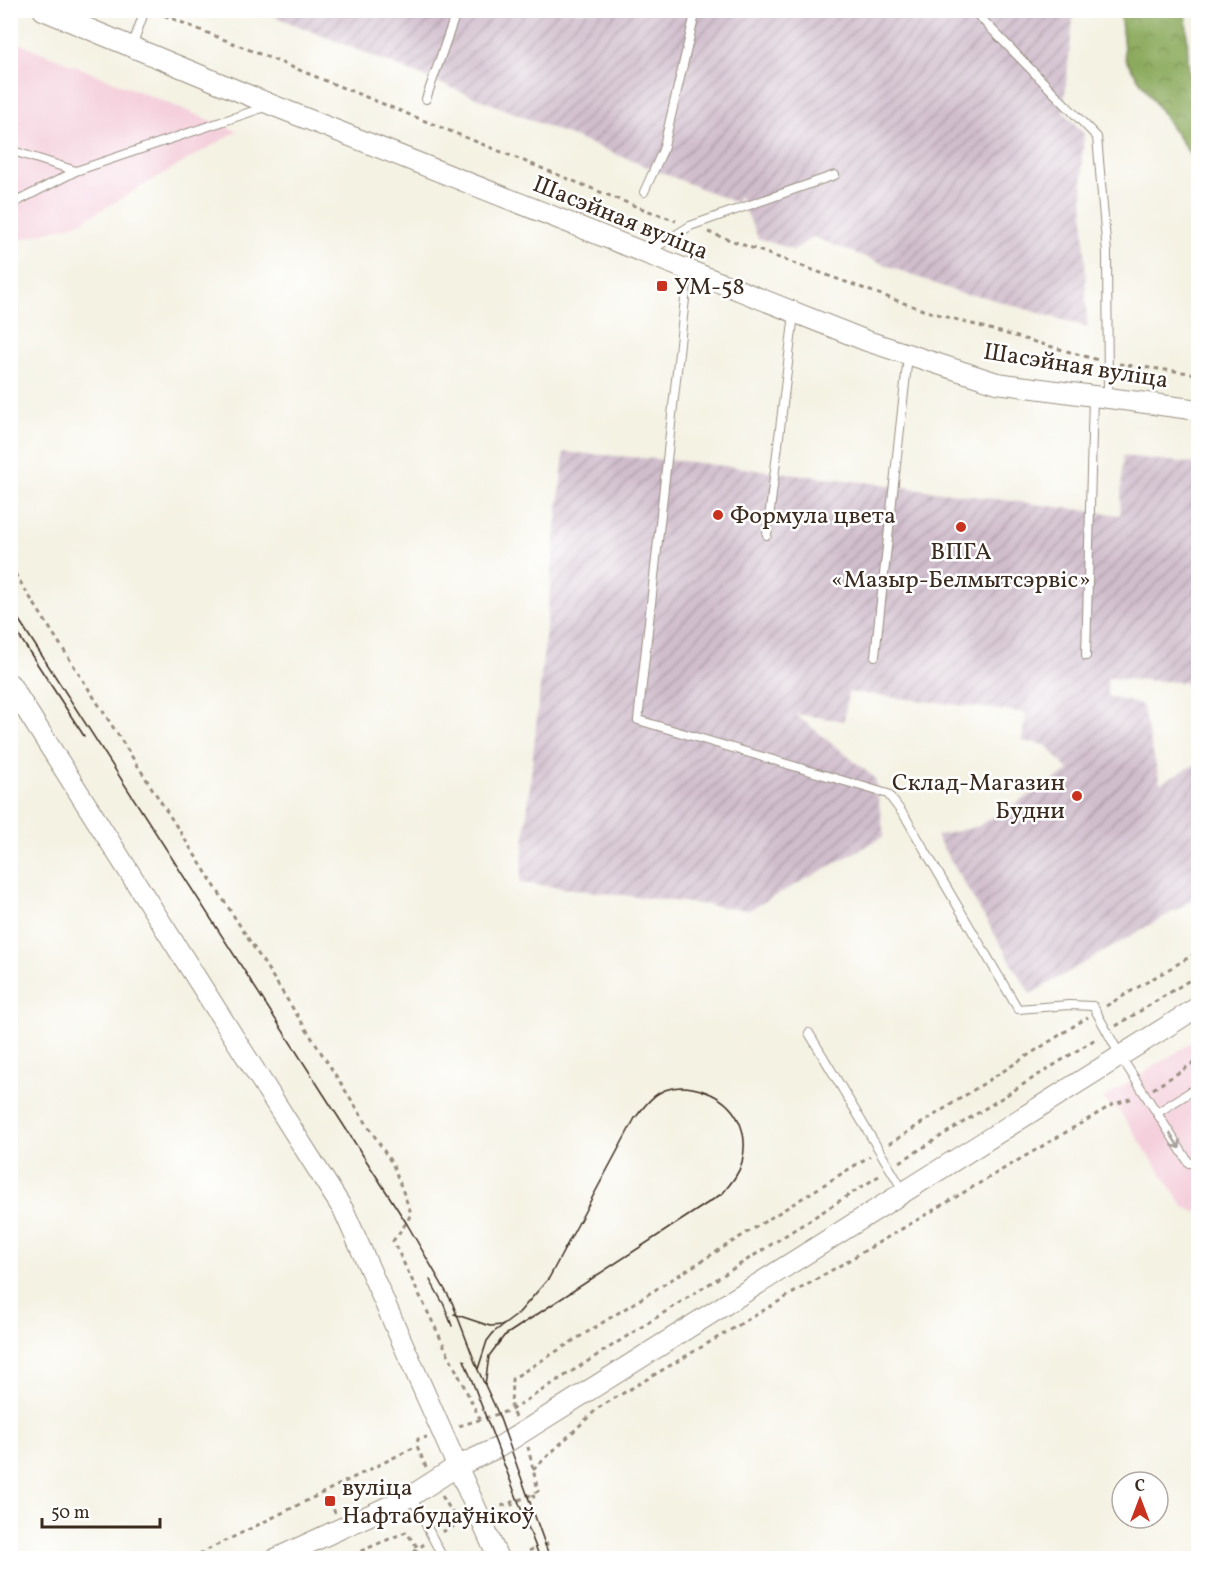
<svg xmlns="http://www.w3.org/2000/svg" width="1209" height="1569" viewBox="0 0 1209 1569" font-family="Vollkorn,serif">
  <defs>
    <pattern id="industrial-furrows" width="10" height="10" patternUnits="userSpaceOnUse" patternTransform="scale(1.5)"><rect width="10" height="10" fill="#d0bdcc"/><path d="M-1 1l2-2M0 10L10 0M9 11l2-2" fill="none" stroke="#aa9aa5"/></pattern>
    <pattern id="forest-crowns" width="20" height="18" patternUnits="userSpaceOnUse" patternTransform="scale(1.5)"><rect width="20" height="18" fill="#8caa5d"/><path d="M2 6a3 3 0 1 1 6 0M12 15a3 3 0 1 1 6 0" fill="none" stroke="#748b4c"/></pattern>
  </defs>
  <rect width="100%" height="100%" fill="#fff"/>
  <filter id="ink" filterUnits="userSpaceOnUse"><feTurbulence type="fractalNoise" baseFrequency=".0167" numOctaves="2"/><feDisplacementMap in="SourceGraphic" scale="12" xChannelSelector="R" yChannelSelector="G"/><feConvolveMatrix kernelMatrix="1 2 1 2 8 2 1 2 1" color-interpolation-filters="sRGB"/></filter>
  <filter id="wash" filterUnits="userSpaceOnUse"><feTurbulence type="fractalNoise" baseFrequency=".008" numOctaves="4" result="noise"/><feDisplacementMap in="SourceGraphic" scale="24" xChannelSelector="R" yChannelSelector="G"/><feGaussianBlur stdDeviation="1.35" result="paint"/><feColorMatrix in="noise" values="0 0 0 0 0 0 0 0 0 0 0 0 0 0 0 0 0 1.4 0 .05"/><feComposite in="paint" operator="in"/></filter>
  <g filter="url(#wash)">
    <rect width="100%" height="100%" fill="#f4f2e3"/>
    <path fill="#f4cfdc" d="M 11,40 L 237,131 L 79,223 L 11,242 Z
      M 1198,1038 L 1198,1213 L 1184,1207 L 1120,1112 L 1103,1099 Z"/>
    <path fill="url(#industrial-furrows)" d="M 261,11 L 1074,11 L 1063,111 L 1084,134 L 1082,156 L 1087,327 L 981,296 L 962,294 L 813,237 L 793,250 L 758,238 L 739,195 L 737,203 Z
      M 564,452 L 682,461 L 881,484 L 1120,515 L 1123,456 L 1198,464 L 1198,683 L 1107,678 L 1108,696 L 1142,705 L 1160,783 L 1198,763 L 1198,897 L 1030,994 L 936,836 L 979,826 L 1069,771 L 1046,745 L 1022,741 L 1026,713 L 848,692 L 844,721 L 795,714 L 875,778 L 884,836 L 861,849 L 749,910 L 520,883 Z"/>
    <path fill="url(#forest-crowns)" stroke="#646a3e" stroke-width="1.5" d="M 1120,11 L 1186,11 L 1189,75 L 1198,76 L 1198,166 L 1125,59 Z"/>
  </g>
  <g filter="url(#ink)">
    <g fill="none" stroke-linecap="round" stroke-linejoin="round">
      <defs>
        <path id="lane" d="M 973,10 L 1097,137 L 1107,253 L 1108,396
          M 132,46 L 145,10
          M 426,99 L 457,10
          M 10,150 L 76,171 L 265,107
          M 644,192 L 663,150 L 696,10
          M 10,205 L 76,171
          M 650,251 L 690,226 L 835,175
          M 688,272 L 638,720 L 888,794 L 906,818 L 1018,1009 L 1069,1005 L 1093,1006 L 1121,1057 L 1189,1163 L 1198,1163
          M 767,535 L 794,314
          M 875,656 L 908,356
          M 1086,656 L 1093,397
          M 809,1033 L 904,1192
          M 1157,1113 L 1198,1087
          M 411,1496 L 443,1558"/>
        <path id="secondary" d="M 43,10 L 272,105 L 867,341 L 997,383 L 1198,410
          M 10,684 L 344,1211 L 498,1558
          M 277,1558 L 411,1496 L 456,1467 L 499,1447 L 1198,1007"/>
      </defs>
      <use href="#lane" stroke="#988e80" stroke-width="10"/>
      <use href="#secondary" stroke="#988e80" stroke-width="22"/>
      <path stroke="#988e80" stroke-width="3" stroke-dasharray="4.5 4.5" stroke-linecap="butt" d="M 156,12 L 630,204 L 676,221
        M 708,232 L 923,310 L 1098,360
        M 1119,364 L 1198,374
        M 10,566 L 393,1165 L 411,1213 C 407,1224 400,1231 393,1241 L 480,1419
        M 1106,1006 L 1198,952
        M 1116,1026 L 1198,975
        M 1153,1089 L 1198,1060
        M 889,1144 L 1088,1017
        M 900,1162 L 1097,1038
        M 515,1417 L 511,1410 L 512,1379 L 870,1156
        M 459,1426 L 511,1410 L 882,1174
        M 426,1467 L 417,1446 L 418,1439 L 427,1437
        M 533,1470 L 598,1408 L 1112,1105 L 1133,1098
        M 533,1494 L 535,1502
        M 442,1496 L 459,1523
        M 330,1501 L 335,1513
        M 511,1502 L 514,1510
        M 493,1509 L 527,1497 L 538,1491 L 528,1447
        M 442,1532 L 463,1522
        M 544,1545 L 551,1543
        M 529,1551 L 535,1548
        M 191,1558 L 417,1446
        M 344,1558 L 406,1532 L 418,1548
        M 407,1558 L 424,1544"/>
      <use href="#lane" stroke="#fff" stroke-width="8"/>
      <use href="#secondary" stroke="#fff" stroke-width="20"/>
      <path stroke="#3b2a1e" stroke-width="1.5" d="M 10,606 L 407,1224 L 452,1302 L 478,1370 L 498,1413 L 550,1558
        M 10,622 L 84,736
        M 430,1280 L 444,1305 L 452,1326
        M 454,1314 L 490,1326 L 503,1325
        M 464,1360 L 540,1558
        M 478,1369 L 487,1341 L 494,1332 L 517,1315 L 549,1278 L 635,1118 C 644,1107 652,1095 665,1090 C 678,1085 693,1087 706,1092 C 735,1103 750,1130 742,1162 C 739,1174 731,1183 723,1193 L 504,1336 L 489,1356 L 485,1385"/>
    </g>
    <defs><path id="oneway-shaft" d="M-6 0H5M1.5-3L5.5 0L1.5 3" fill="none" stroke-width="1.6" stroke-linecap="round" stroke-linejoin="round" transform="scale(1.5)"/></defs>
    <use stroke="#a79f9a" href="#oneway-shaft" transform="translate(1175 1141) rotate(57)"/>
  </g>
  <g fill="#c8321e" stroke="#fff" stroke-width="2">
    <rect x="656" y="280" width="12" height="12" rx="3"/>
    <circle cx="718" cy="515" r="6"/>
    <circle cx="961" cy="527" r="6"/>
    <circle cx="1077" cy="796" r="6"/>
    <rect x="324" y="1495" width="12" height="12" rx="3"/>
  </g>
  <g text-anchor="middle" stroke-width="5" stroke-linejoin="round" paint-order="stroke">
    <g font-size="24" fill="#3b2a1e" stroke="#fff">
      <text transform="translate(621 217) rotate(22)" y="8">Шасэйная вуліца</text>
      <text transform="translate(1076 365) rotate(9)" y="8">Шасэйная вуліца</text>
    </g>
    <g font-size="24" fill="#3b2a1e" stroke="#fff" text-anchor="start">
      <text x="674" y="294">УМ-58</text>
      <text x="730" y="523">Формула цвета</text>
      <text x="961" y="559" text-anchor="middle">ВПГА<tspan x="961" dy="28">«Мазыр-Белмытсэрвіс»</tspan></text>
      <text x="1065" y="790" text-anchor="end">Склад-Магазин<tspan x="1065" dy="28">Будни</tspan></text>
      <text x="342" y="1495">вуліца<tspan x="342" dy="28">Нафтабудаўнікоў</tspan></text>
    </g>
  </g>
  <rect width="1209" height="1569" fill="none" stroke="#fff" stroke-width="36"/>
  <g transform="translate(1140 1500)"><circle r="28" fill="#ffffff" stroke="#b1aaa5" stroke-width="1.5"/>
  <path d="M0-4.5L10 22L0 15L-10 22Z" fill="#c8321e"/>
  <text y="-9" font-size="16" font-weight="bold" text-anchor="middle" fill="#3b2a1e">С</text>
  </g>
  <path d="M42 1518v9h118v-9" fill="none" stroke="#3b2a1e" stroke-width="3"/>
  <text x="51" y="1518" font-size="18" fill="#3b2a1e" stroke="#ffffff" stroke-width="4.5" paint-order="stroke">50 m</text>
</svg>
